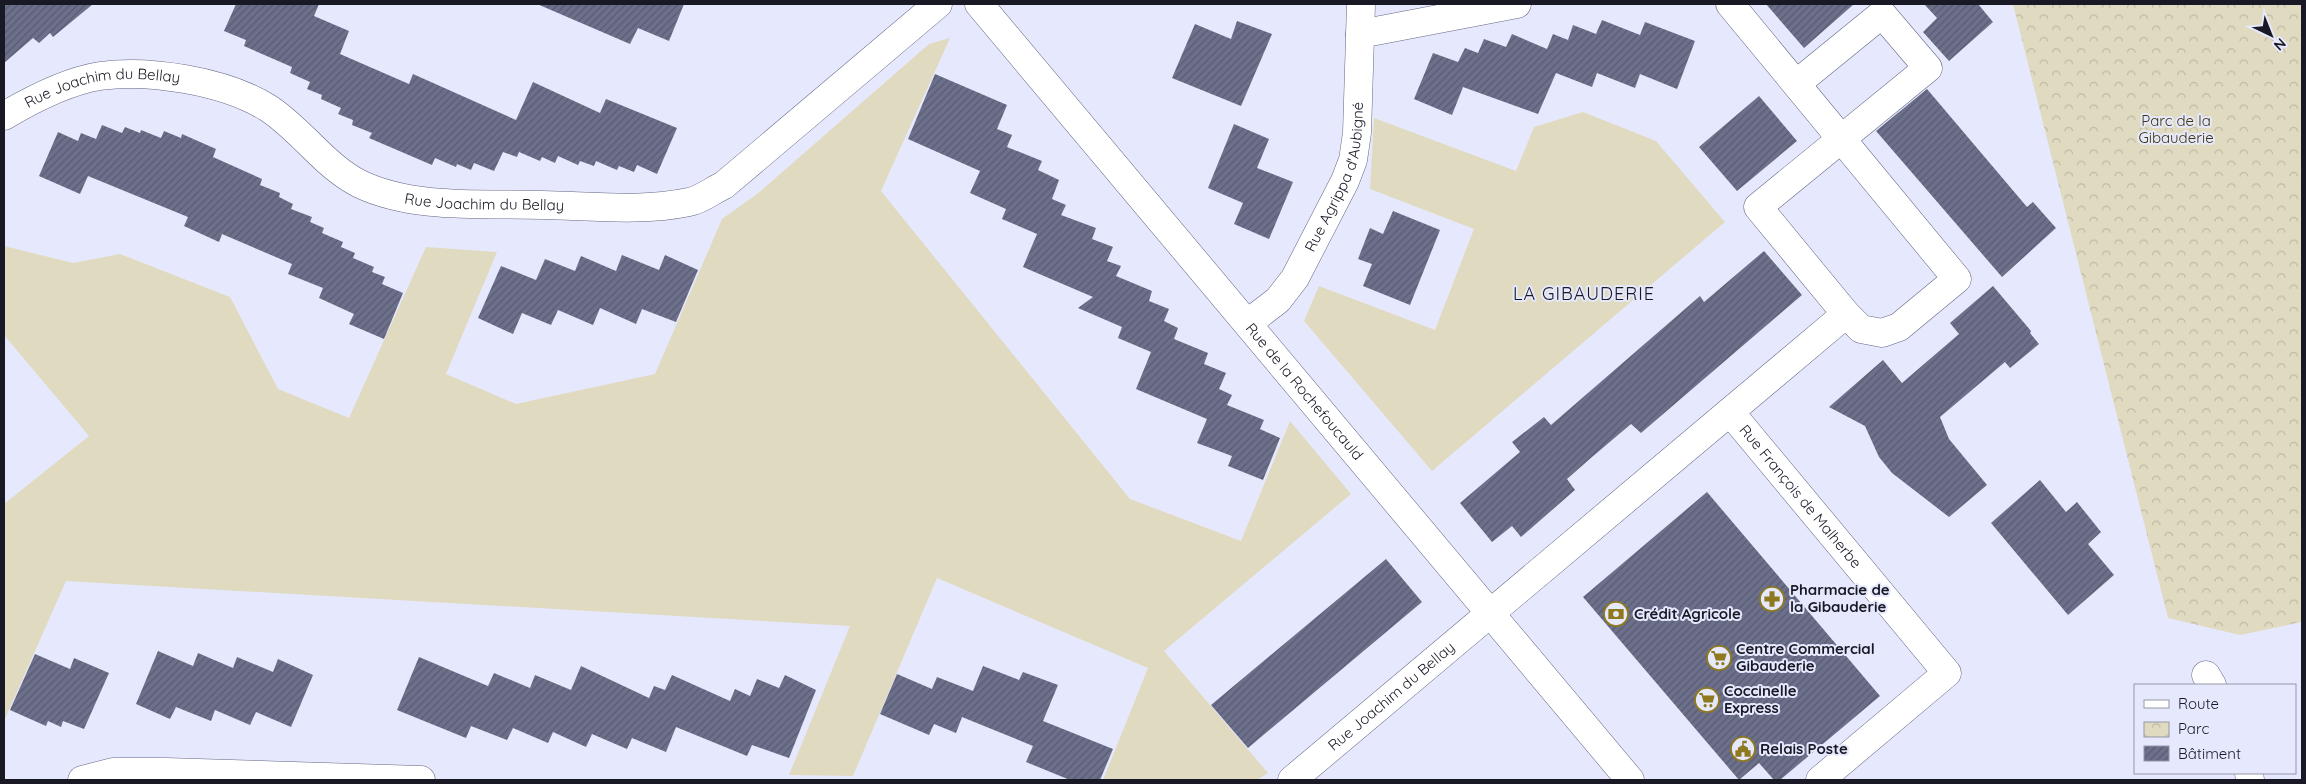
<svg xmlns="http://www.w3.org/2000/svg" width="2306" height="784" viewBox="0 0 2306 784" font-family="Quicksand,sans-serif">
  <defs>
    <pattern id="park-crowns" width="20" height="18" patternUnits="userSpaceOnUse" patternTransform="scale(1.25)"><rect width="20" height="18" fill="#e0dac0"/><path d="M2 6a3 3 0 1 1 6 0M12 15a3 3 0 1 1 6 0" fill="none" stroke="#bfbaa5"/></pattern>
    <pattern id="building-hatch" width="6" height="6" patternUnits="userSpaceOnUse" patternTransform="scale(1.25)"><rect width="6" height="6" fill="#6c708b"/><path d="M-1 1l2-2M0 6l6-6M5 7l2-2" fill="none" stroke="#585b71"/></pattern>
  </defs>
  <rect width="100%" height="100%" fill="#e6e9fd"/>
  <path fill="#e0dac0" d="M 950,38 L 881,191 L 1130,499 L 1241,541 L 1290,421 L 1351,494 L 1164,651 L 1268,773 L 1257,780 L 1103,780 L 1148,668 L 937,578 L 853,776 L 789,775 L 850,626 L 66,581 L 4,721 L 4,504 L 89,436 L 4,335 L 4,246 L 73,263 L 120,254 L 230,297 L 278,389 L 349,418 L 426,247 L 497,252 L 446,374 L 516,404 L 655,374 L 722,219 L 757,194 L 929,44 Z
    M 1583,112 L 1656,141 L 1725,222 L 1432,471 L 1304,321 L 1319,286 L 1435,330 L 1474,229 L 1370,189 L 1374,118 L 1516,171 L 1534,127 Z"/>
  <path fill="url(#park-crowns)" d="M 2013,4 L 2302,4 L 2302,622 L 2240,635 L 2168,618 Z"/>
  <path fill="url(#building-hatch)" d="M 4,4 L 93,4 L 53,37 L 50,33 L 39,43 L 33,38 L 4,63 Z
    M 236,4 L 319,4 L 314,16 L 349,31 L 340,54 L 409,84 L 413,74 L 516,120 L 533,82 L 600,113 L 606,99 L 677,128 L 657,174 L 637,165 L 634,172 L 619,166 L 617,170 L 596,161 L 594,166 L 580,161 L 578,165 L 558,156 L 555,163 L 542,157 L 540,161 L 519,152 L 517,157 L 503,152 L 494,171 L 474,163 L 471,170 L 457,164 L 456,167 L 435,158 L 432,165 L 369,138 L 372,133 L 352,125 L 353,120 L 338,114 L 341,108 L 321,99 L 322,95 L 307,89 L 310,82 L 290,73 L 292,67 L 244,46 L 246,40 L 224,31 Z
    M 537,4 L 684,4 L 669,41 L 638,28 L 630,44 Z
    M 1766,4 L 1854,4 L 1804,48 Z
    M 1924,4 L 1978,4 L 1993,22 L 1949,61 L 1923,32 L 1937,18 Z
    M 1602,20 L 1640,35 L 1645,22 L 1695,41 L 1677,89 L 1640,74 L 1635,88 L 1597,73 L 1592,87 L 1556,73 L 1538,114 L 1463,87 L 1452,115 L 1414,99 L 1433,53 L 1458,62 L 1465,48 L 1478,53 L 1484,39 L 1506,47 L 1512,34 L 1547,49 L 1553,34 L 1568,40 L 1573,25 L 1596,34 Z
    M 1237,21 L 1272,34 L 1241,106 L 1172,78 L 1195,24 L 1231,39 Z
    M 935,74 L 1007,105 L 997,129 L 1012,135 L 1007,147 L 1042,161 L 1038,170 L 1059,180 L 1052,199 L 1066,205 L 1061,215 L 1096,228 L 1092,239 L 1113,247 L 1107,261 L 1121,266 L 1116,276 L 1152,291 L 1149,301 L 1169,309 L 1164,321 L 1178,328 L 1174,339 L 1208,353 L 1204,364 L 1226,373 L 1219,389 L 1232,395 L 1227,405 L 1264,420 L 1260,429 L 1280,438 L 1263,480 L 1228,466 L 1232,456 L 1197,443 L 1207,419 L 1136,389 L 1151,352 L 1118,338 L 1122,327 L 1078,308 L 1093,297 L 1023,267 L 1037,234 L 1002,219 L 1006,209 L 970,193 L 980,171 L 908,139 Z
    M 1927,89 L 2027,207 L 2033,202 L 2056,228 L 2002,277 L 1876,131 Z
    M 1759,96 L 1797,141 L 1737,191 L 1699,147 Z
    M 1234,124 L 1269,139 L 1257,168 L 1293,182 L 1269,239 L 1234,224 L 1243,203 L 1208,188 Z
    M 102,125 L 122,133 L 125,127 L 140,133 L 141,130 L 161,138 L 164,131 L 181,138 L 182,134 L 216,149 L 213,157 L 262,179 L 260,185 L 280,193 L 279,197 L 293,204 L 291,209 L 312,217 L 310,222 L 324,228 L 322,233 L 343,242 L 341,247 L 355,253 L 353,258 L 374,267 L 372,272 L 385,277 L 382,284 L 403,293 L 384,339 L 349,324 L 354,314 L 319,298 L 323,288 L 288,274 L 292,264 L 222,234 L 219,242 L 184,226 L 188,217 L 88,176 L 80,194 L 39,176 L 58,132 L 78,141 L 81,133 L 96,139 Z
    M 1393,211 L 1440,230 L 1410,305 L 1363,286 L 1372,264 L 1358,259 L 1370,228 L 1383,234 Z
    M 1764,251 L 1802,295 L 1641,433 L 1631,424 L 1592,457 L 1567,479 L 1575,490 L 1521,537 L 1512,526 L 1492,542 L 1460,503 L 1520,452 L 1512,442 L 1544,417 L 1551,425 L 1700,296 L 1704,302 Z
    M 622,255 L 659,270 L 665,255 L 698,270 L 676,322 L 642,309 L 636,324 L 600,308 L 593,325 L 558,310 L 551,325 L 522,313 L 513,334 L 478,318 L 501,266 L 536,280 L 545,259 L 575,271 L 581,256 L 616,271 Z
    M 1993,286 L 2031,331 L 2030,333 L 2039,344 L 2010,368 L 2005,362 L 1940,417 L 1949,439 L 1987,485 L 1949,517 L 1892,473 L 1879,457 L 1865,426 L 1829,407 L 1883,360 L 1902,383 L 1959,334 L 1950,323 Z
    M 2040,480 L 2066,512 L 2077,502 L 2101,532 L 2088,544 L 2114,575 L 2068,615 L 1991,523 Z
    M 1707,492 L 1880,696 L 1780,780 L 1774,780 L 1759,763 L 1739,780 L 1583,597 Z
    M 1386,559 L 1422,602 L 1248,748 L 1211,705 Z
    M 158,651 L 193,666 L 198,653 L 233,668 L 237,657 L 273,672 L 278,659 L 313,675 L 291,727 L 256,712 L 250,725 L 215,710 L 211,721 L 176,707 L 170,719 L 136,704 Z
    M 35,654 L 70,669 L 74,658 L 109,673 L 84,729 L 63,721 L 61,727 L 48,721 L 46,726 L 10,710 Z
    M 419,657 L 488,686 L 494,673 L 530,688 L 535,675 L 571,690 L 581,666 L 649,698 L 654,686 L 665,690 L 672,675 L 730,701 L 735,689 L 750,696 L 757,679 L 779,688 L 785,675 L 816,690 L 789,758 L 752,745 L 747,756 L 676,727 L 666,752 L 632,738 L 627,749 L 592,734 L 586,747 L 553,732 L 548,743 L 513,728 L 507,740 L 471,726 L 466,738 L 397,710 Z
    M 983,666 L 1019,680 L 1023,672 L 1058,685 L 1043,721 L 1113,749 L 1100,780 L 1070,780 L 1026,762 L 1033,746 L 962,717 L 956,733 L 934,724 L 929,735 L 880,714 L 897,674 L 932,689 L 937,677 L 973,691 Z"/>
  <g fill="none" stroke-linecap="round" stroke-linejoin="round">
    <defs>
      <g id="street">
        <path id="s1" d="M 979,4 L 1630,780"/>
        <path d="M 1730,4 L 1957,279 L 1899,327 L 1882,333 L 1861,329 L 1846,314 L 1758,207 L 1928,68 L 1882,14 L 1796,84"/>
        <path d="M 1360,34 L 1517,4"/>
        <path id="s2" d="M 4,116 C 31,100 68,81 100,76 C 149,69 225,81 268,108 C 302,130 324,166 360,184 C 415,210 484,203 543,205 C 592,206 641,212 689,202 C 701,200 713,190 724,185 L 938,4"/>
        <path id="s3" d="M 1248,323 L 1278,300 L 1295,278 L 1345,181 L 1353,160 L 1357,133 L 1361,4"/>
        <path id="s4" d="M 1730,412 L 1947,673 L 1820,780"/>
        <path d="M 2206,675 L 2212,685"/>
        <path d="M 2249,773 L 2250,780"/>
        <path d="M 82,780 L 113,772 L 166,772 L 421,780"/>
        <path id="s5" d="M 1292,780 L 1846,314"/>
      </g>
    </defs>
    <use href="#street" stroke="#636783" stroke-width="29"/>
    <use href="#street" stroke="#fff" stroke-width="28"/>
  </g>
  <defs>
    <symbol id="pharmacy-ring" viewBox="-11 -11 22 22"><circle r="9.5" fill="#e6e9fd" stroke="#8e791f" stroke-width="1.5"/><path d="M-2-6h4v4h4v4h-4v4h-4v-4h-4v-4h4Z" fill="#8e791f"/></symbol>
    <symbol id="bank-ring" viewBox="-11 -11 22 22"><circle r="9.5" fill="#e6e9fd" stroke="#8e791f" stroke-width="1.5"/><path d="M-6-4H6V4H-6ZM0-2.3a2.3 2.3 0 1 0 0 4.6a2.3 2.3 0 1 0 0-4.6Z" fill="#8e791f"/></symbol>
    <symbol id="supermarket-ring" viewBox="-11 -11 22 22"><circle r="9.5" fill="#e6e9fd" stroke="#8e791f" stroke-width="1.5"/><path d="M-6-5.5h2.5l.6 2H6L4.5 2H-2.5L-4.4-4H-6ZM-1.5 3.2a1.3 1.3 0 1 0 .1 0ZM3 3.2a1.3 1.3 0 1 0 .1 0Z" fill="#8e791f"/></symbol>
    <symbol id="civic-ring" viewBox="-11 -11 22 22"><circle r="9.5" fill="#e6e9fd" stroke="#8e791f" stroke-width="1.5"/><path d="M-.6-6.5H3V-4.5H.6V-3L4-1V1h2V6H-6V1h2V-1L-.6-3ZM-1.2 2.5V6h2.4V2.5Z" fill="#8e791f"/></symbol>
  </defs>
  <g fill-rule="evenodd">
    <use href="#pharmacy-ring" x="1758" y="585" width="28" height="28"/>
    <use href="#bank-ring" x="1602" y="600" width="28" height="28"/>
    <use href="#supermarket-ring" x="1705" y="644" width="28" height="28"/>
    <use href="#supermarket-ring" x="1693" y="686" width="28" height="28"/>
    <use href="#civic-ring" x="1729" y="735" width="28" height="28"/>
  </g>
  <g text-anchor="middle" stroke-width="4" stroke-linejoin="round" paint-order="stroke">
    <g font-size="15" fill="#181925" stroke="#e6e9fd">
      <text dy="5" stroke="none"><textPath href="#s2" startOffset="105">Rue Joachim du Bellay</textPath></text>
      <text dy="5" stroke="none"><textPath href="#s3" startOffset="176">Rue Agrippa d'Aubigné</textPath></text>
      <text dy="5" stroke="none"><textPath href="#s2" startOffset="525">Rue Joachim du Bellay</textPath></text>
      <text dy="5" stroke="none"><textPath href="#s1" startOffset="506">Rue de la Rochefoucauld</textPath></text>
      <text dy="5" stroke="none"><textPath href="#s4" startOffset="110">Rue François de Malherbe</textPath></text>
      <text dy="5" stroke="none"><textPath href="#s5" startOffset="130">Rue Joachim du Bellay</textPath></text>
    </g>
    <g font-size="15" fill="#3e340b" stroke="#e6e9fd">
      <text x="2176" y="126">Parc de la<tspan x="2176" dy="17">Gibauderie</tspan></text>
    </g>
    <g font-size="15" font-weight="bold" fill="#181925" stroke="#e6e9fd" text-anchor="start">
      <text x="1790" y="595">Pharmacie de<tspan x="1790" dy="17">la Gibauderie</tspan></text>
      <text x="1634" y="619">Crédit Agricole</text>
      <text x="1736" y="654">Centre Commercial<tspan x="1736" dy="17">Gibauderie</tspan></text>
      <text x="1724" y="696">Coccinelle<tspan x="1724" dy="17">Express</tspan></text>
      <text x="1760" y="754">Relais Poste</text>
    </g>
    <g font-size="18" letter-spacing="1" fill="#181925" stroke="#e6e9fd">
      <text x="1584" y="300">LA GIBAUDERIE</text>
    </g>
  </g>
  <rect width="2306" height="784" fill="none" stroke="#181925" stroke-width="10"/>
  <rect x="2134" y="684" width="162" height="90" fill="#e6e9fd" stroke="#9496a7"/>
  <rect x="2144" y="700" width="25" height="8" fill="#ffffff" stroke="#9496a7"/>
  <text x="2178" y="709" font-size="15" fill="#181925">Route</text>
  <rect x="2144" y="722" width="25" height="15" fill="url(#park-crowns)" stroke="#9496a7"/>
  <text x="2178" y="734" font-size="15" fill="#181925">Parc</text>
  <rect x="2144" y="746" width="25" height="15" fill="url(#building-hatch)" stroke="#9496a7"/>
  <text x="2178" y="759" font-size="15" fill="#181925">Bâtiment</text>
  <g transform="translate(2271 35) rotate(137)" stroke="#e6e9fd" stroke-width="4" paint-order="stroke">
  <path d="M0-4L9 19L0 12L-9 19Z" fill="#181925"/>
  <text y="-8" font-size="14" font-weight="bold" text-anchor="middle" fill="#181925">N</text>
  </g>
</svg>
